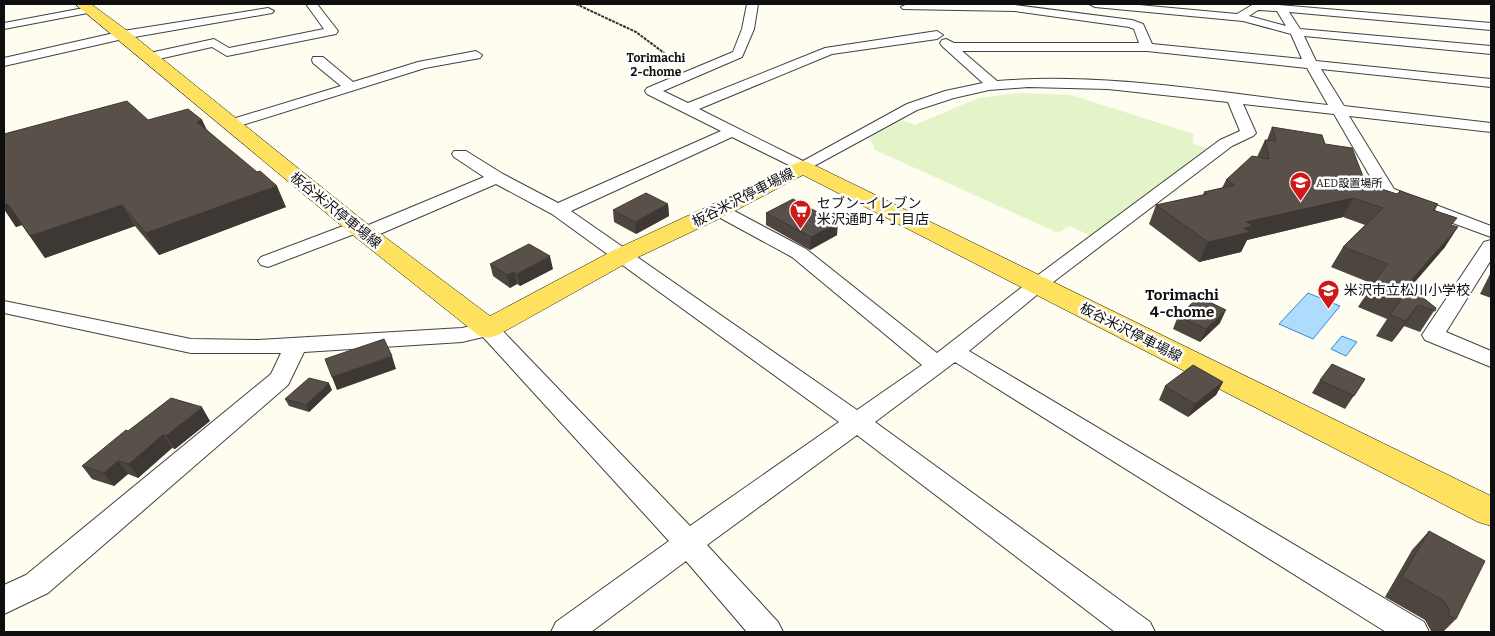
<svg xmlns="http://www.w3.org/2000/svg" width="1495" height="636" viewBox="0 0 1495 636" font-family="Bitter,'Noto Sans JP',serif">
  <rect width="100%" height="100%" fill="#fffdf0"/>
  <path fill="#e3f4c8" d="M 1021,93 L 1071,95 L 1194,134 L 1192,143 L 1210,150 L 1091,236 L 1070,226 L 1058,233 L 875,150 L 870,137 L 902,120 L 915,125 L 978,98 Z"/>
  <path fill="#afdbfc" stroke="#2e8cdb" d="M 1308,293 L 1340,306 L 1313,339 L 1279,324 Z
    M 1342,336 L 1357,342 L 1346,356 L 1331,349 Z"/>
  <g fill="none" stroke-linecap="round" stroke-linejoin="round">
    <defs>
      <path id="minor" d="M 306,4 L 317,4 L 338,31 L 336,34 L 227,56 L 212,47 L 150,61 L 144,57 L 145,54 L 214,39 L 229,48 L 324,29 Z
        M 747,4 L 758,4 L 754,29 L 742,57 L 663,91 L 688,103 L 825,48 L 937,31 L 943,35 L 937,39 L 832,54 L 699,109 L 803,161 L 907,104 L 945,91 L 983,83 L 942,46 L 940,43 L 942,40 L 946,39 L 954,43 L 1139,43 L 1134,29 L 1129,27 L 1015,11 L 903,9 L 901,7 L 907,4 L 1015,5 L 1132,20 L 1143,24 L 1152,44 L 1302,59 L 1291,34 L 1243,21 L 1095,7 L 1089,4 L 1128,4 L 1237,14 L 1252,5 L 1266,4 L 1491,23 L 1491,30 L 1289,12 L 1300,29 L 1491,46 L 1491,54 L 1304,36 L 1316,61 L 1491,79 L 1491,87 L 1321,69 L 1344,106 L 1491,123 L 1491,132 L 1349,116 L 1394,189 L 1491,226 L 1491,237 L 1382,197 L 1334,114 L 1243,104 L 1256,133 L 1253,136 L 1232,146 L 1044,289 L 969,351 L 1424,622 L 1429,632 L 1386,632 L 955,362 L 875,422 L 1150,622 L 1155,632 L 1115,632 L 857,435 L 707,545 L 778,622 L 783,632 L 747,632 L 686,561 L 591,632 L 551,632 L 556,622 L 669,541 L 483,337 L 462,342 L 304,352 L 288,385 L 48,593 L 4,614 L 4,585 L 26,575 L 271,374 L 281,353 L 191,353 L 4,313 L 4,301 L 191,339 L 258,340 L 462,328 L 488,322 L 496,324 L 690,526 L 839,422 L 552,214 L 496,184 L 373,237 L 366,239 L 359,237 L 357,233 L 268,267 L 261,265 L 258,261 L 261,257 L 351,223 L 357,222 L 363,223 L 366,226 L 484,177 L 454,157 L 452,154 L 454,151 L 466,151 L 503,174 L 558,203 L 721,131 L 647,94 L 645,91 L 647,88 L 733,52 L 742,29 ZM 1258,10 L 1277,11 L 1286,26 L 1249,16 ZM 962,51 L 1147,51 L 1307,68 L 1328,105 C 1220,93 1106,72 997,81 ZM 1028,87 L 1108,89 L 1228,102 L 1240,131 L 1220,140 L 1030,281 L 937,353 L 806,249 L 725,206 L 719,205 L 713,206 L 710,210 L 713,214 L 792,257 L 922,365 L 857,410 L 571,211 L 732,137 L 803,172 L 917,110 L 954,98 L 989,90 Z
        M 89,7 L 93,8 L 95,10 L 93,12 L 4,29 L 4,23 Z
        M 268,8 L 274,11 L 272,13 L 123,39 L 4,66 L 4,58 L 123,31 Z
        M 476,51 L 482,55 L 480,58 L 425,68 L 236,127 L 226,127 L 224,124 L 226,121 L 341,86 L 313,63 L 312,60 L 313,57 L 323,57 L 353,82 L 418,62 Z
        M 1491,240 L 1491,260 L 1446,332 L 1491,351 L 1491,367 L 1425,340 L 1422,335 L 1484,242 Z"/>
      <path id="major" d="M 75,4 L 91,4 L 129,32 L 365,222 L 490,316 L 614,250 L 711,205 L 796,163 L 803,161 L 810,163 L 1491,496 L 1491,526 L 1478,522 L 803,175 L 727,215 L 632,260 L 498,335 L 488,338 L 478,335 L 349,232 Z"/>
    </defs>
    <use href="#minor" stroke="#424242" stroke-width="2"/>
    <use href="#major" stroke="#202020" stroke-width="1"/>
    <path stroke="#313131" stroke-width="2" stroke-dasharray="3 1" stroke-linecap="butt" d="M 576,4 L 636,32 L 679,64"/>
    <use href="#minor" fill="#fff" fill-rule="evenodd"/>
    <use href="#major" fill="#ffe160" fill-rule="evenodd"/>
  </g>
  <path fill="#4d4540" d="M 148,120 L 202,120 L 207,130 L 286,207 L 159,255 L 135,226 L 45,258 L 22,225 L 16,227 L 4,209 L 4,134 Z
    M 1272,127 L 1325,144 L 1366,184 L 1397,194 L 1438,204 L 1435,210 L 1452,225 L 1445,247 L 1410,288 L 1436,308 L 1420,332 L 1404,326 L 1392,342 L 1376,336 L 1387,319 L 1358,307 L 1373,284 L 1331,267 L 1343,247 L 1365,225 L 1343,217 L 1247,240 L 1241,252 L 1199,262 L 1149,224 L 1156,205 L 1203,195 L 1204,192 L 1222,188 L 1226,180 L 1257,157 L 1265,140 L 1267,140 Z
    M 668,204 L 669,216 L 636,234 L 614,222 L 613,210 Z
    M 766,213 L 837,235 L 810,250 L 766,225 Z
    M 490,264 L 553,269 L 520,286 L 517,284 L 510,288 L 493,276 Z
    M 1491,272 L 1491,298 L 1480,294 Z
    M 1178,316 L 1220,323 L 1200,342 L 1173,329 Z
    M 1365,379 L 1345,409 L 1312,393 L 1320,380 Z
    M 1223,382 L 1216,395 L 1188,417 L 1159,400 L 1165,386 Z
    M 332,390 L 309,412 L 289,406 L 285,399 Z
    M 210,421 L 175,449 L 172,448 L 138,478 L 128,474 L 114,486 L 92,479 L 82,466 L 128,431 Z
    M 1429,531 L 1456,619 L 1443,632 L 1430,632 L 1431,631 L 1425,620 L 1385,597 L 1412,550 Z"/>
  <path fill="#3e3834" d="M 202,120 L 211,140 L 197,122 Z
    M 277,186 L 286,207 L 159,255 L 146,233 Z
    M 1353,198 L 1343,217 L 1247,240 L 1241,252 L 1199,262 L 1208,242 L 1246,222 Z
    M 8,204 L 22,225 L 16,227 L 4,209 L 4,205 Z
    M 668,204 L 669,216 L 636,234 L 635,222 Z
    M 122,205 L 135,226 L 45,258 L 30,236 Z
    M 838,223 L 837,235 L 810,250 L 811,237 Z
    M 1458,227 L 1445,247 L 1400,298 L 1407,285 Z
    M 550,256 L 553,269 L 520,286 L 517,274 Z
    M 514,272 L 517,284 L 510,288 L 507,275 Z
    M 1418,305 L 1404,326 L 1392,342 L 1406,321 Z
    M 1226,310 L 1220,323 L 1200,342 L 1206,329 Z
    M 392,356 L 396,369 L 337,390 L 332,377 Z
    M 1223,382 L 1216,395 L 1188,417 L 1195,404 Z
    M 329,383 L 332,390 L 309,412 L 306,405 Z
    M 202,407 L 210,421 L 175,449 L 166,436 Z
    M 163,435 L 172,448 L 138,478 L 129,464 Z
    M 118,461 L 128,474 L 114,486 L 104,473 Z"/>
  <path fill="#59504a" stroke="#3e3834" d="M 127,101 L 148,120 L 188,109 L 202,120 L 197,122 L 257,172 L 260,171 L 277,186 L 146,233 L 122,205 L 30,236 L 8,204 L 4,205 L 4,134 Z
    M 1272,127 L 1322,135 L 1325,144 L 1352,148 L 1366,184 L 1397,194 L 1400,191 L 1438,204 L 1433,210 L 1457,218 L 1451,225 L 1458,227 L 1407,285 L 1436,308 L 1435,311 L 1418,305 L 1406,321 L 1390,315 L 1401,299 L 1370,287 L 1388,264 L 1343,247 L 1383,208 L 1353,198 L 1246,222 L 1253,226 L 1244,228 L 1250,232 L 1208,242 L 1156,205 L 1207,194 L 1204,192 L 1235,185 L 1226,180 L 1252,156 L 1269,159 L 1265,140 L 1276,141 Z
    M 646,193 L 668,204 L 635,222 L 613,210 Z
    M 793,199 L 838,223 L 811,237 L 766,213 Z
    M 529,244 L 550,256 L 517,274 L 514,272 L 507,275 L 490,264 Z
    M 1199,297 L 1226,310 L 1206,329 L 1178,316 Z
    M 384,339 L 392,356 L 332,377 L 325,359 Z
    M 1332,364 L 1365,379 L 1354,396 L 1320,380 Z
    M 1193,365 L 1223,382 L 1195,404 L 1165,386 Z
    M 309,378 L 329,383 L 306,405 L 285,399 Z
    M 171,398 L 202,407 L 166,436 L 163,435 L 129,464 L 118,461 L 104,473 L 82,466 L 126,430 L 128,431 Z
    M 1429,531 L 1485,561 L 1456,619 L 1448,615 L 1450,612 L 1444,601 L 1402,577 Z"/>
  <defs>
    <symbol id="school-pin" viewBox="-11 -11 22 30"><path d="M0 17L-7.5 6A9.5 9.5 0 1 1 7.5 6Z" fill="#ce1917" stroke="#fff"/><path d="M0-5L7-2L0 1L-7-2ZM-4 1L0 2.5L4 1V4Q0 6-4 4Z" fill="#fff"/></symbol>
    <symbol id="supermarket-pin" viewBox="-11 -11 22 30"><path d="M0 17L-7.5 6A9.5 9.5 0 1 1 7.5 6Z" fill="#ce1917" stroke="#fff"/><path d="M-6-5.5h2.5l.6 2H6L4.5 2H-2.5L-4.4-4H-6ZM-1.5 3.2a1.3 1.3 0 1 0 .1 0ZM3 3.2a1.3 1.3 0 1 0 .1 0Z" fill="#fff"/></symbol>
  </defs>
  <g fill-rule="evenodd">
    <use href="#school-pin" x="1288" y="170" width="25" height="34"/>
    <use href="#supermarket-pin" x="788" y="198" width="25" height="34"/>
    <use href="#school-pin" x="1316" y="278" width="25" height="34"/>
  </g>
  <g text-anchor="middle" stroke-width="5" stroke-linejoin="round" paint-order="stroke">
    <g font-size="11" fill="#0f0f0f" stroke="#fff" text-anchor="start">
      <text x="1316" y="187">AED設置場所</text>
    </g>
    <g font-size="12" font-weight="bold" fill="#0f0f0f" stroke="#fff">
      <text x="656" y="62">Torimachi<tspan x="656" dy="14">2-chome</tspan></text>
    </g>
    <g font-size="14" fill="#0f0f0f" stroke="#fff">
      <text transform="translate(743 197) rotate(-27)" y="5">板谷米沢停車場線</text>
      <text transform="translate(336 210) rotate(39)" y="5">板谷米沢停車場線</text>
      <text transform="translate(1131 332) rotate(27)" y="5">板谷米沢停車場線</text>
    </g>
    <g font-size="14" fill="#0f0f0f" stroke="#fff" text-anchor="start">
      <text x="817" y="208">セブン-イレブン<tspan x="817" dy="16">米沢通町４丁目店</tspan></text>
      <text x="1344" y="295">米沢市立松川小学校</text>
    </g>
    <g font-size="15" font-weight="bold" fill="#0f0f0f" stroke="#fff">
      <text x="1182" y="300">Torimachi<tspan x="1182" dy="17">4-chome</tspan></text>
    </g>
  </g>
  <rect width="1495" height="636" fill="none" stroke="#0f0f0f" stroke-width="10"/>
</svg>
